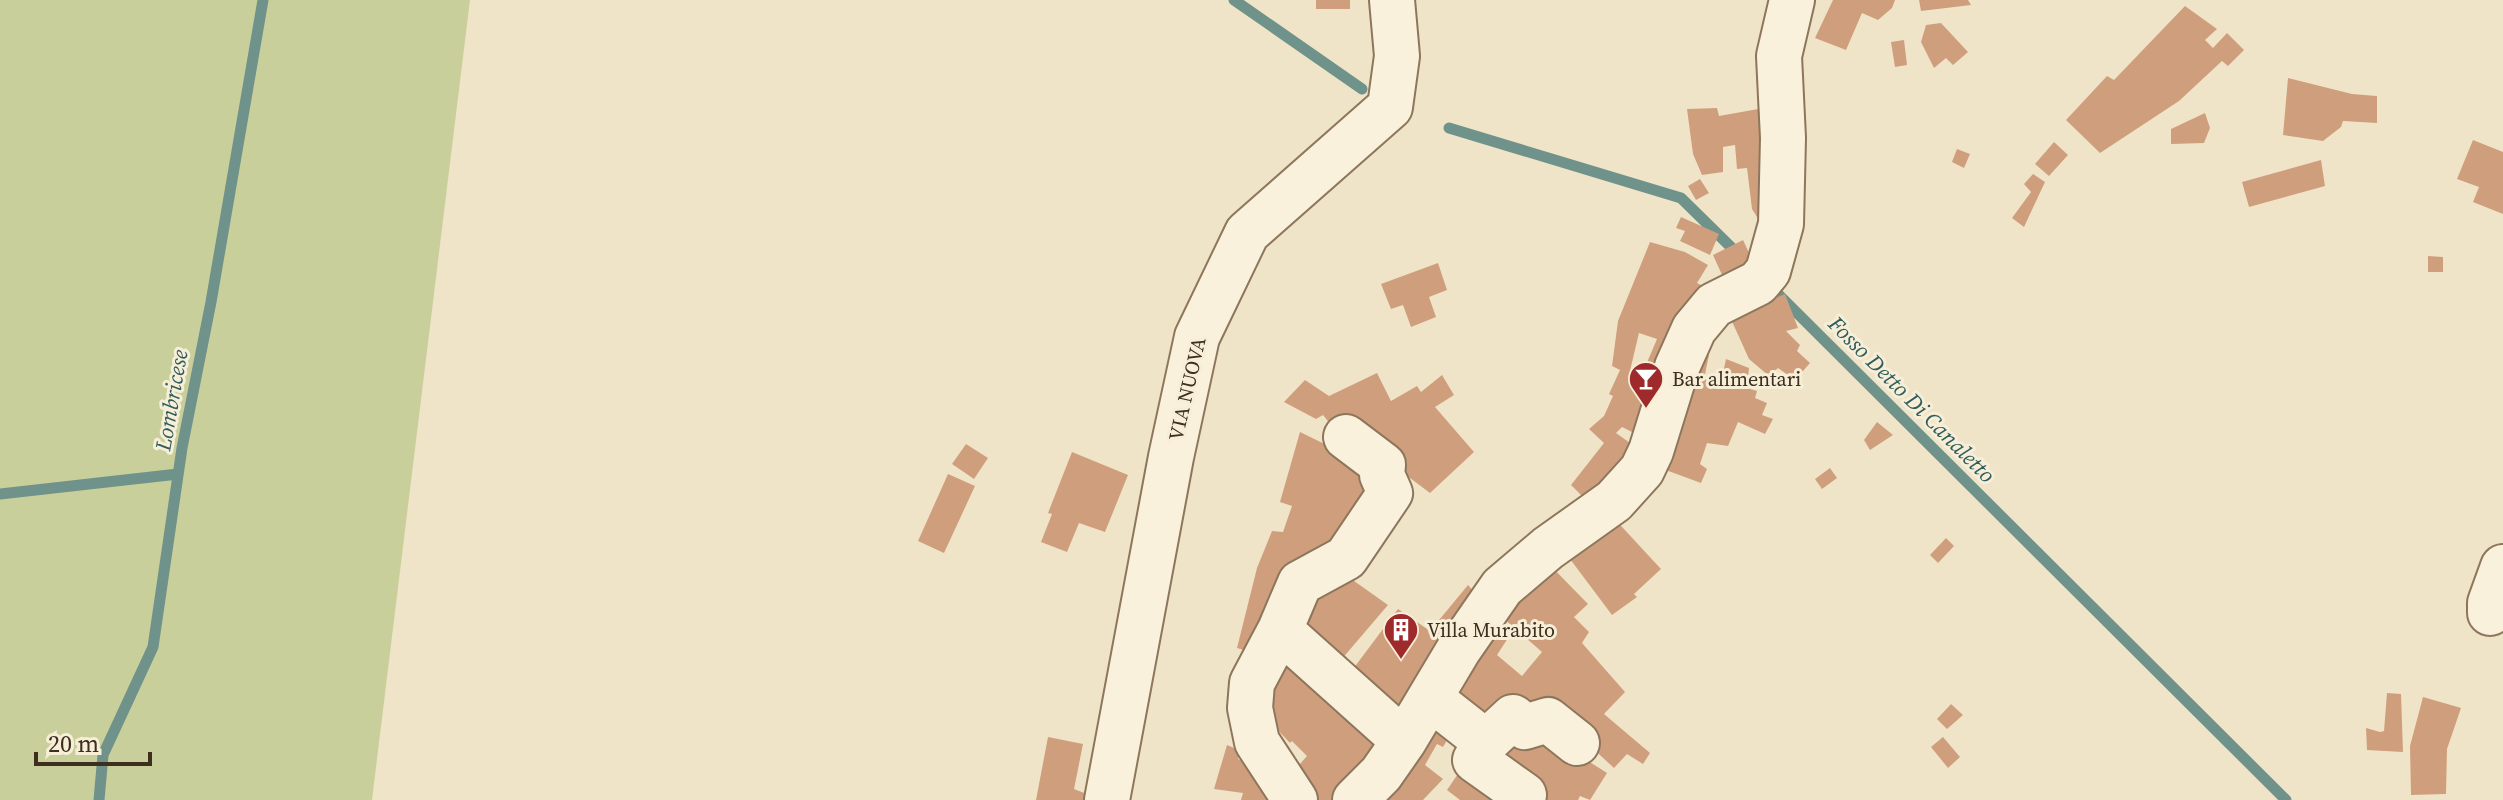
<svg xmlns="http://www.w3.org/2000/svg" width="2503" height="800" viewBox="0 0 2503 800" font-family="'Source Serif 4',serif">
  <rect width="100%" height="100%" fill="#f0e4c8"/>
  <path fill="#c9cf9b" d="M 0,0 L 470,0 L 372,800 L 0,800 Z"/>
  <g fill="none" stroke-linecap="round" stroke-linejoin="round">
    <path stroke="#6f938a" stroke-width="11" d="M 1234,0 L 1362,89
      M 1449,128 L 1681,198 L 1739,255
      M 1768,284 L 2286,800
      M 0,494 L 178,474
      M 99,800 L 103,755 L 153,647 L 182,448 L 211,302 L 263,0"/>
  </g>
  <path fill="#cf9f7d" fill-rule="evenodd" d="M 1316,0 L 1350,0 L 1350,9 L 1316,9 Z
    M 1833,0 L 1895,0 L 1892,8 L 1878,20 L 1862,13 L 1846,50 L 1815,38 Z
    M 1919,0 L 1968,0 L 1971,5 L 1921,11 Z
    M 2185,6 L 2217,29 L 2205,40 L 2213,48 L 2227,33 L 2244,50 L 2228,66 L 2222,61 L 2179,101 L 2100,153 L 2066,120 L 2107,76 L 2114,80 Z
    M 1941,23 L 1968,52 L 1953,65 L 1946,58 L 1934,68 L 1921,42 L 1926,25 Z
    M 1904,40 L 1907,65 L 1895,67 L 1891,42 Z
    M 2288,78 L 2352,94 L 2377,96 L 2377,123 L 2343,121 L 2341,127 L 2323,141 L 2283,135 Z
    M 1775,106 L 1760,222 L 1752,209 L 1747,168 L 1737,169 L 1735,145 L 1723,147 L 1723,172 L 1702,175 L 1693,154 L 1687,109 L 1717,108 L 1719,116 Z
    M 2205,113 L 2210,128 L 2204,143 L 2171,144 L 2171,129 Z
    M 2473,140 L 2503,152 L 2503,214 L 2473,202 L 2479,187 L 2457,179 Z
    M 2054,142 L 2068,155 L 2049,176 L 2035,164 Z
    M 1957,149 L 1970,154 L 1964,168 L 1952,162 Z
    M 2321,160 L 2325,186 L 2249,207 L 2242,182 Z
    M 2033,174 L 2045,182 L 2024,227 L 2012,218 L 2031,192 L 2024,184 Z
    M 1700,179 L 1709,193 L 1696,200 L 1688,186 Z
    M 1681,217 L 1719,234 L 1710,255 L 1680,241 L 1685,231 L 1676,228 Z
    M 1743,240 L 1758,272 L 1727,286 L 1713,255 Z
    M 1650,242 L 1685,252 L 1708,265 L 1697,283 L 1707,288 L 1650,441 L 1622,427 L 1616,433 L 1647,455 L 1593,507 L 1571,485 L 1604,443 L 1589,429 L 1604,416 L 1613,396 L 1609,394 L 1620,370 L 1612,366 L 1618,321 ZM 1639,333 L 1657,339 L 1640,379 L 1629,375 Z
    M 2428,256 L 2443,257 L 2443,272 L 2428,272 Z
    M 1438,263 L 1447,290 L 1429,297 L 1436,317 L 1411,327 L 1403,305 L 1391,309 L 1381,284 Z
    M 1785,294 L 1798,328 L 1786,331 L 1800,345 L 1797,351 L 1810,363 L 1795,380 L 1778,368 L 1769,376 L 1749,359 L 1730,317 Z
    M 1689,350 L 1709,355 L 1704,379 L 1721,382 L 1726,359 L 1749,368 L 1747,388 L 1757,391 L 1755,398 L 1767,403 L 1762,415 L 1773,419 L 1765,434 L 1738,422 L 1728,446 L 1707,443 L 1700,464 L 1707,469 L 1701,483 L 1652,465 Z
    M 1377,373 L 1391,401 L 1417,386 L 1421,392 L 1442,375 L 1454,395 L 1435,407 L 1474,452 L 1430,493 L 1378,454 L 1339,435 L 1323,415 L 1316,419 L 1284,402 L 1305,380 L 1329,396 Z
    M 1877,422 L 1893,435 L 1870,450 L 1864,440 Z
    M 1300,432 L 1341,452 L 1384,490 L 1263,656 L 1237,648 L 1257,568 L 1272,531 L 1283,532 L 1292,506 L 1280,502 Z
    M 966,444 L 988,458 L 974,479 L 952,464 Z
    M 1072,452 L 1128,475 L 1105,532 L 1079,523 L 1067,552 L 1041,542 L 1052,514 L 1048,513 Z
    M 1830,468 L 1837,478 L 1822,489 L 1815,479 Z
    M 948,474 L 975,486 L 944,553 L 918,541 Z
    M 1611,515 L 1661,569 L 1634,594 L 1637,597 L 1612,615 L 1564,551 Z
    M 1946,538 L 1954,546 L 1938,563 L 1930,555 Z
    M 1545,560 L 1588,604 L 1574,617 L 1589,632 L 1582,643 L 1625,692 L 1604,714 L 1650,753 L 1643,764 L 1627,754 L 1614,768 L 1550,709 L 1492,734 L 1435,693 L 1488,620 L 1508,638 L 1497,655 L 1522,676 L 1542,652 L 1494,610 Z
    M 1340,571 L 1388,605 L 1335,667 L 1290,624 Z
    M 1468,585 L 1483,602 L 1406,723 L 1347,677 L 1398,609 L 1430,631 Z
    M 1278,641 L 1396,748 L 1345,800 L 1308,800 L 1293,772 L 1307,756 L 1292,741 L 1290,743 L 1257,708 Z
    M 2387,693 L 2401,694 L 2403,752 L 2367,750 L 2366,728 L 2380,732 L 2384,731 Z
    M 2423,697 L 2461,708 L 2447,749 L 2446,794 L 2411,795 L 2410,746 Z
    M 1430,704 L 1457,723 L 1443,747 L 1437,744 L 1425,765 L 1443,779 L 1423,800 L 1370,800 Z
    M 1951,704 L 1963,715 L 1947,729 L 1937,719 Z
    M 1535,727 L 1607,773 L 1590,800 L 1580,796 L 1578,800 L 1544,800 L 1487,764 L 1499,747 Z
    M 1048,737 L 1083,744 L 1074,789 L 1102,800 L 1036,800 Z
    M 1943,737 L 1960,757 L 1948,768 L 1931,747 Z
    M 1227,745 L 1241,751 L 1238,759 L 1247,763 L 1283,800 L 1241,800 L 1243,793 L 1214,789 Z
    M 1466,762 L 1510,800 L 1460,800 L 1447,790 Z"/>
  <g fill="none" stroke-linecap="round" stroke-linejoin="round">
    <defs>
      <path id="minor" d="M 2490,613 L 2490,603 L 2503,567
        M 1280,630 L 1404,741
        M 1430,698 L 1486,742 L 1475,760 L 1524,795
        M 1486,742 L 1513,717 L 1525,727 L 1548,720 L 1577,743
        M 1107,800 L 1171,457 L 1197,337 L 1247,233 L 1390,107 L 1397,56 L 1392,0
        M 1295,800 L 1257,742 L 1250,708 L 1252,683 L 1280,630 L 1300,583 L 1346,558 L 1390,493 L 1382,475 L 1383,465 L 1346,437
        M 1355,800 L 1381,774 L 1404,741 L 1459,649 L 1502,587 L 1548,548 L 1614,501 L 1642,470 L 1651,451 L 1677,367 L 1694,329 L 1714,305 L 1758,283 L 1768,271 L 1781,224 L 1783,138 L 1779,56 L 1792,0"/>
    </defs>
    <use href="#minor" stroke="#8d765c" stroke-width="48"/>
    <use href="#minor" stroke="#faf1dc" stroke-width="44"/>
  </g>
  <defs>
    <symbol id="bar-pin" viewBox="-11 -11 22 30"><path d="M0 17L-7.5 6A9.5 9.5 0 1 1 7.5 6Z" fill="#9e2a2b" stroke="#f7eed8"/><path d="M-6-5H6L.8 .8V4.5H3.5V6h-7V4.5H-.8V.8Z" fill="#fff"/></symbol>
    <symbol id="building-pin" viewBox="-11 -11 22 30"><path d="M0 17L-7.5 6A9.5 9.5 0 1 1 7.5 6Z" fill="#9e2a2b" stroke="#f7eed8"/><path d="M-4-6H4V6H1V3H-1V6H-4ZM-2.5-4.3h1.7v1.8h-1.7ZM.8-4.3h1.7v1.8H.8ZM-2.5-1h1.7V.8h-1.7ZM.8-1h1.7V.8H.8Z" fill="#fff"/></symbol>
  </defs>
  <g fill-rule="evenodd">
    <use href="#bar-pin" x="1626" y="359" width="40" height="54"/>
    <use href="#building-pin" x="1381" y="610" width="40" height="54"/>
  </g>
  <g text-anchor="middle" stroke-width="6" stroke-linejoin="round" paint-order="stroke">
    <g font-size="20" fill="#3d2e20" stroke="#f7eed8" text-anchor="start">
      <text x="1672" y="386">Bar alimentari</text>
      <text x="1427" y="637">Villa Murabito</text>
    </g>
    <g font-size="20" fill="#3d2e20" stroke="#f7eed8">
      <text transform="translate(1187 389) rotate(-77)" y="7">VIA NUOVA</text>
    </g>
    <g font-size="22" font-style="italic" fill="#2f5d5a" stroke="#f7eed8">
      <text transform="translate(1912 399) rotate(45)" y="8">Fosso Detto Di Canaletto</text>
      <text transform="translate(171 400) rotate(-80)" y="8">Lombricese</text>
    </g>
  </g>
  <path d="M36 752v12h114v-12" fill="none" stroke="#3d2e20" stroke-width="4"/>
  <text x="48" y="752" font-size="24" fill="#3d2e20" stroke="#f7eed8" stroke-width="6" paint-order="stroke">20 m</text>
</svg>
